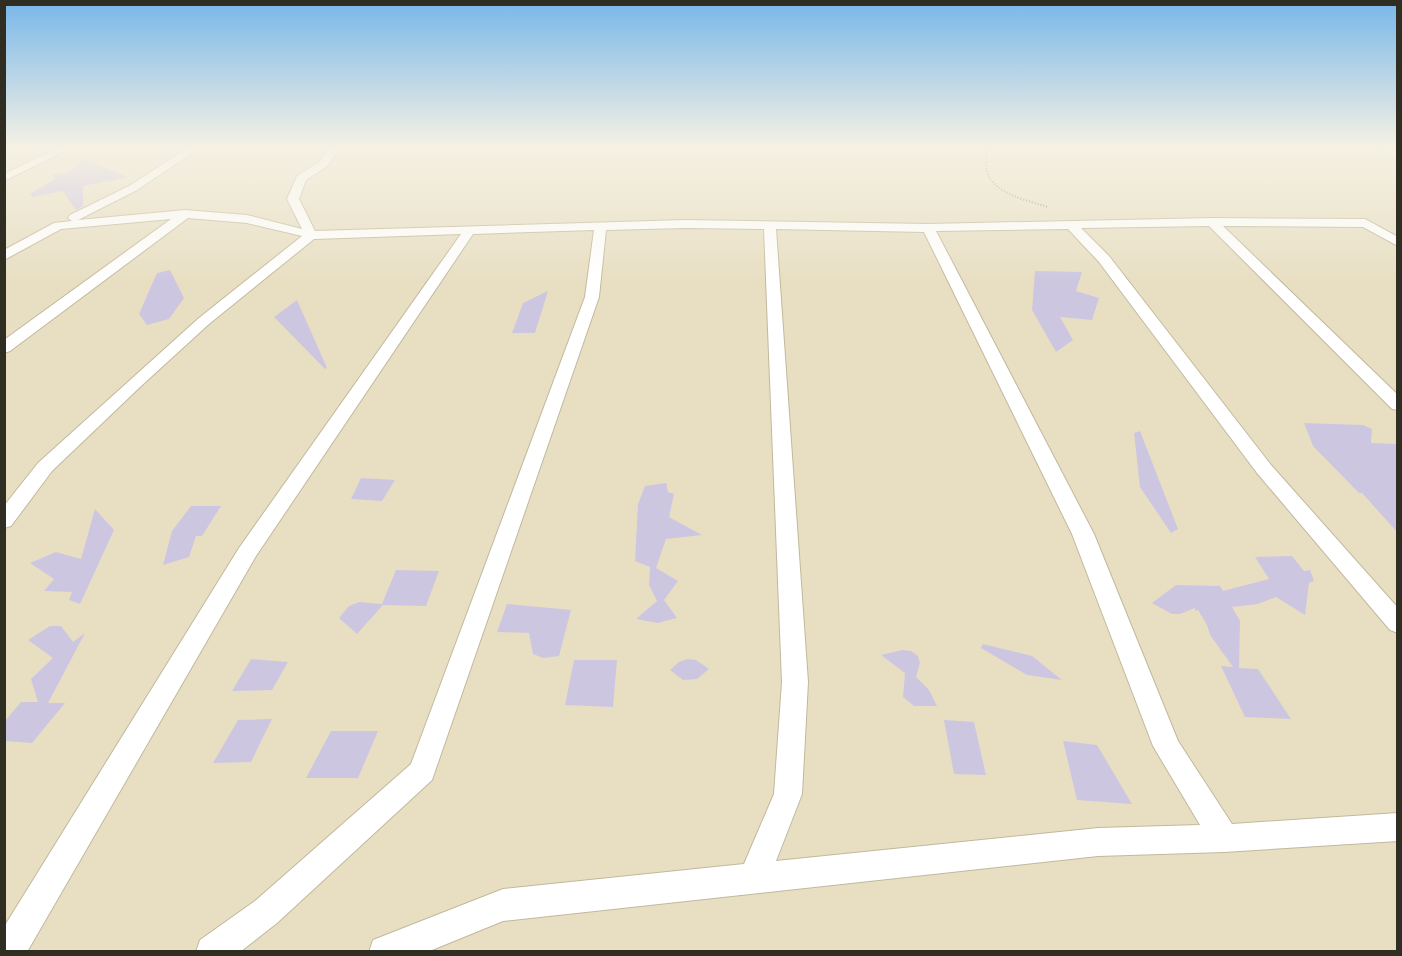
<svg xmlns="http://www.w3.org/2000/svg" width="1402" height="956" viewBox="0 0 1402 956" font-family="Rubik,sans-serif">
  <rect width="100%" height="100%" fill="#e8dfc3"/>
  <path fill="#cdc6e1" d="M 82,159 L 128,177 L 83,186 L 83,206 L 76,210 L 63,191 L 32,197 L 30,194 L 55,179 L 52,175 L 66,173 L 77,166 Z
    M 170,270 L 184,298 L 169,319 L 147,325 L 139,314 L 157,273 Z
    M 1035,271 L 1082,272 L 1076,291 L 1099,298 L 1092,320 L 1060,317 L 1073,340 L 1056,352 L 1032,310 Z
    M 548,291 L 535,333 L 512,333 L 523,303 Z
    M 297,300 L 327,368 L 325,369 L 274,317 Z
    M 1304,423 L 1363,425 L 1372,429 L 1371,443 L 1398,444 L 1398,533 L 1362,493 L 1359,493 L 1313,446 Z
    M 1140,431 L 1178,529 L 1171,533 L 1140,487 L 1134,433 Z
    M 361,478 L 395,480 L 382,501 L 351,499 Z
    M 666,483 L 668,492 L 674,494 L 669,517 L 702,535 L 666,539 L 656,568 L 678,581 L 664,600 L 677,618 L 658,623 L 636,619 L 657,601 L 649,585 L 650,567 L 635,561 L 638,504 L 645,486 Z
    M 191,506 L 221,506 L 202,536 L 196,536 L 189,557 L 163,565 L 172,531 Z
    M 95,509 L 114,530 L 80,604 L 69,600 L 72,592 L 44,591 L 54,579 L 30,563 L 56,552 L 81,559 Z
    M 1292,556 L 1304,571 L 1310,570 L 1314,581 L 1309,583 L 1305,615 L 1276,597 L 1258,604 L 1232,607 L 1240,621 L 1239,668 L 1258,669 L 1291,719 L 1245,717 L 1221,666 L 1233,667 L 1210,635 L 1207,625 L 1198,610 L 1195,611 L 1195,608 L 1180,614 L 1172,614 L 1152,603 L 1176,585 L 1220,586 L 1223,591 L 1269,579 L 1255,557 Z
    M 396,570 L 439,571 L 426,606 L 383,605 L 357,634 L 339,618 L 349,606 L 359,602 L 382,604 Z
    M 507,604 L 571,610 L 559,656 L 543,658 L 533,654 L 529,633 L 497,632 Z
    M 50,626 L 61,626 L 73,642 L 85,633 L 48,703 L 65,703 L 32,743 L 4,741 L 4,722 L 21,702 L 38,702 L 31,679 L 53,658 L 28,640 Z
    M 983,644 L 1032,656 L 1062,680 L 1027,675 L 981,648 Z
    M 902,650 L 911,651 L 918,656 L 920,663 L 916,677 L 929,690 L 937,706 L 914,706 L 903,697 L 905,673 L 881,655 Z
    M 251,659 L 288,662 L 272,690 L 232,691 Z
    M 687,659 L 696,660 L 709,669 L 697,679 L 683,680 L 670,670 L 679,662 Z
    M 574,660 L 617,660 L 613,707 L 565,705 Z
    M 272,719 L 251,762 L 213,763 L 238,720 Z
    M 944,720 L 974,722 L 986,775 L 954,774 Z
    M 331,731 L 378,731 L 358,778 L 306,778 Z
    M 1063,741 L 1097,745 L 1132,804 L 1077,800 Z"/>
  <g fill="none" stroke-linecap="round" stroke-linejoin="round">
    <defs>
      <path id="minor" d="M 60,147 L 73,147 L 4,181 L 4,174 Z
        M 189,147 L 201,147 L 137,190 L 78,220 L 185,210 L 247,215 L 302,229 L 287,199 L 297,176 L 319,162 L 330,147 L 340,147 L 327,166 L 306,180 L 299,199 L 315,231 L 685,220 L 928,224 L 1212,218 L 1365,219 L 1398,237 L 1398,246 L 1363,227 L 1223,226 L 1398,395 L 1398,410 L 1392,409 L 1209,226 L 1081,228 L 1109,256 L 1271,465 L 1398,608 L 1398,633 L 1390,630 L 1257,473 L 1099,262 L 1068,229 L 936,231 L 1094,534 L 1178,741 L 1232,824 L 1398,813 L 1398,841 L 1224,852 L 1098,856 L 503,921 L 427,952 L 369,952 L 373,940 L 503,889 L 744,864 L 774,794 L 782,682 L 764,229 L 685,228 L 606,230 L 599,297 L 432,780 L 277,923 L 240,952 L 196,952 L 200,940 L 255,901 L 411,764 L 585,297 L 594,230 L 473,234 L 256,556 L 27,952 L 4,952 L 4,927 L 239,548 L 461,234 L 314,239 L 209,324 L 140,387 L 52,471 L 11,526 L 4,528 L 4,506 L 38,463 L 199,318 L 302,236 L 247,223 L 188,218 L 10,351 L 4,353 L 4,340 L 171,219 L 61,229 L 4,260 L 4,250 L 54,223 L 72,221 L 68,218 L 70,215 L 129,186 ZM 776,229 L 924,232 L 1072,534 L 1153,746 L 1200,825 L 1098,828 L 776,861 L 802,794 L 808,682 Z
        M 1377,147 L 1390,147 L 1398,151 L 1398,158 Z"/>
    </defs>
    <use href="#minor" stroke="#c1b89d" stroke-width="2"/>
    <path stroke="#958e7a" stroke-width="2" stroke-dasharray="1 2" stroke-linecap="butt" d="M 987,147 C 987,155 985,164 987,171 C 992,194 1030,201 1048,207"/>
    <use href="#minor" fill="#fff" fill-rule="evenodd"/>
  </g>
  <linearGradient id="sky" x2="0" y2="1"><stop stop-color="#78b7e9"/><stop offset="0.52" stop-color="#f5f1e4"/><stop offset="1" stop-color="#f5f1e4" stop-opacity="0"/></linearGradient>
  <rect width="1402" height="281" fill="url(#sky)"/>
  <rect width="1402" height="956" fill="none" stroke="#302d22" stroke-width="12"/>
</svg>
